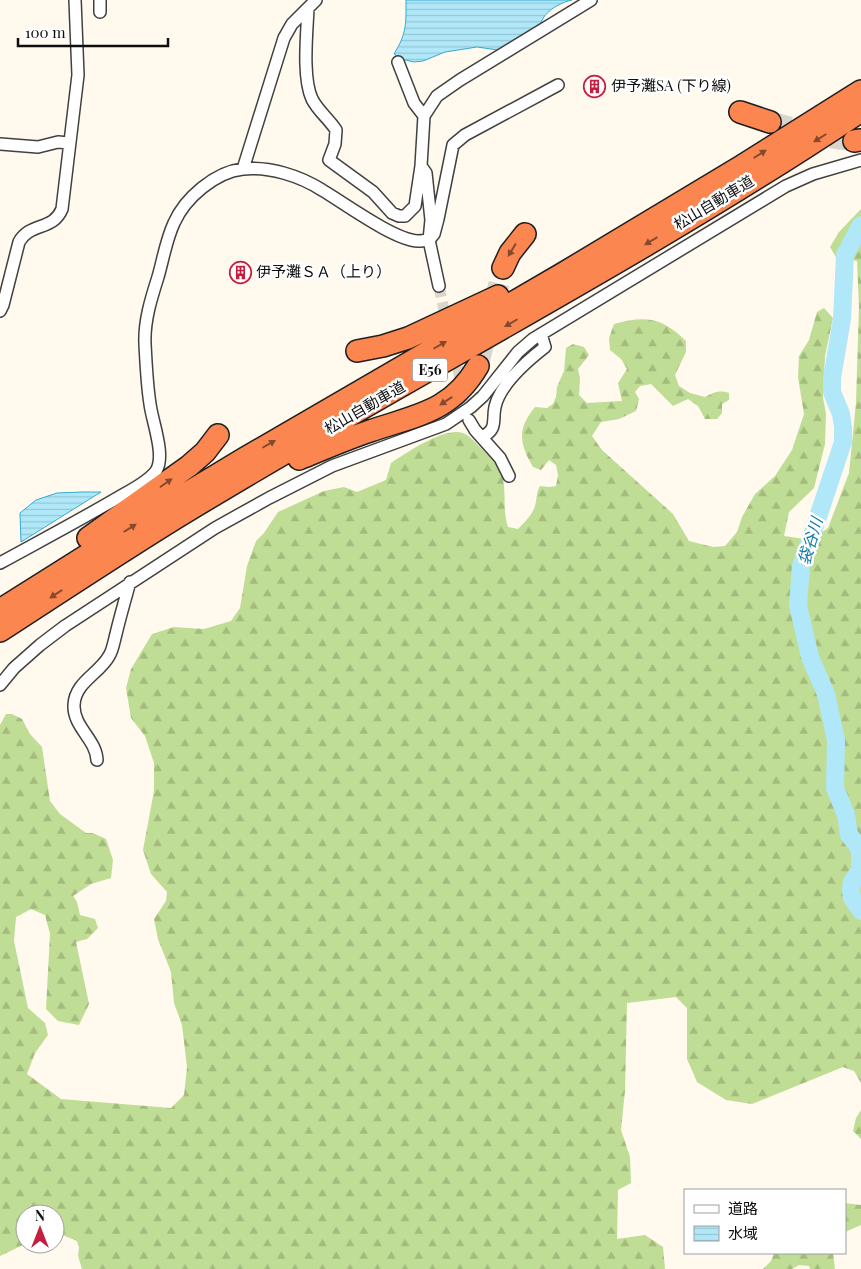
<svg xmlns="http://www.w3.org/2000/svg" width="861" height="1269" viewBox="0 0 861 1269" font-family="'Playfair Display','Noto Sans JP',serif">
  <defs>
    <pattern id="forest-firs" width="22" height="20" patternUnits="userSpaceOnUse" patternTransform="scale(1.25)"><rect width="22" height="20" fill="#bfdd94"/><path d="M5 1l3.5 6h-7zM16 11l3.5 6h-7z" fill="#a3bc7e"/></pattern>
    <pattern id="water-rules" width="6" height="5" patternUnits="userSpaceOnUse" patternTransform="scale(1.25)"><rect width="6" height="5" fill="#b0e8f9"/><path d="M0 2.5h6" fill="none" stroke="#96c6d4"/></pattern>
  </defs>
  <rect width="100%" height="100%" fill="#fff9ee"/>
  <path fill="url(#forest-firs)" d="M 861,209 L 861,1083 L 854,1071 L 843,1067 L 752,1104 L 726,1100 L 697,1082 L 687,1059 L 687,1008 L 676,997 L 627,1003 L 625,1091 L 621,1130 L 630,1157 L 631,1183 L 618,1190 L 617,1239 L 645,1235 L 663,1247 L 665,1269 L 82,1269 L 78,1256 L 79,1247 L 77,1241 L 55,1232 L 55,1214 L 25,1214 L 25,1244 L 0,1256 L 0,725 L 6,714 L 12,714 L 22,719 L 30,734 L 42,747 L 50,801 L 60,814 L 86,833 L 93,833 L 106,839 L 113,860 L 111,878 L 91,884 L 73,896 L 77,902 L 80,915 L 95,919 L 98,928 L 87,939 L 76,942 L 89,1004 L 79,1025 L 58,1021 L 46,1009 L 50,934 L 45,915 L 31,909 L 16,917 L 14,941 L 28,1008 L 45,1023 L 48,1035 L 35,1053 L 27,1074 L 61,1099 L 171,1108 L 184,1095 L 187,1067 L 182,1025 L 174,1003 L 171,972 L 158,939 L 154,919 L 166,901 L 167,892 L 151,874 L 143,850 L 154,791 L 154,763 L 145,736 L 131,718 L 126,688 L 131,669 L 152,634 L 174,627 L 204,629 L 231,621 L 240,608 L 247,566 L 256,541 L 264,533 L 278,512 L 324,491 L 344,487 L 357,492 L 386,480 L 391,463 C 406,453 437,432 456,432 C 466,431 474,441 481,448 C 488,455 499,465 502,475 C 507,493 502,509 508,527 L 518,529 C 525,522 532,515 535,506 C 537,499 536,493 540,486 L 549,487 L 556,486 L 558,475 L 556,465 L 549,460 L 541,470 L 533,467 C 519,443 517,429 535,407 L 547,408 L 553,404 L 556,397 L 557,387 L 564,371 L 566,348 L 573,344 L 584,347 L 589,355 L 578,369 L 580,378 L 579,395 L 587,403 L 622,401 L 618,383 L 627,369 L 621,359 L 610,350 L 609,338 L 614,324 C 646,315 663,318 686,341 L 686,352 L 675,375 L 679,386 L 690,393 L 705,397 C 714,392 720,390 729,393 L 729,400 L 722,404 L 722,413 L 717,419 L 705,419 L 698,406 L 688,399 L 673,406 L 651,384 L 640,386 L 635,392 L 639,399 L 636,411 L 619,419 L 601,422 L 592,436 L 602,450 L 673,514 L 689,541 L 713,547 L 725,546 L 737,532 L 742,517 L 755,494 L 775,476 L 792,450 L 804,414 L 798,377 L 799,356 L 809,340 L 817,312 L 824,308 L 833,318 L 825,356 L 823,397 L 826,414 L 825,444 L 814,488 L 789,512 L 784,536 L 811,540 L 828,528 L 849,473 L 856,403 L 859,306 L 857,261 L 837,259 L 830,247 L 839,232 Z
    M 861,1110 L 861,1139 L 853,1131 L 856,1118 Z
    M 845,1203 L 861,1205 L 861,1225 L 845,1232 Z
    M 774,1253 L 833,1253 L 835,1269 L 810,1269 L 809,1266 L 799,1265 L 792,1269 L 763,1269 L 771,1261 Z"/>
  <path fill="url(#water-rules)" stroke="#33abd4" d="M 406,0 L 572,0 C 559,3 542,12 540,27 L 498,50 L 477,47 L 445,52 L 423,61 L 414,62 L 401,59 L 394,54 C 407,33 406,23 406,0 Z
    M 83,492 L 101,492 L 21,542 L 20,513 L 36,500 L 57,493 Z"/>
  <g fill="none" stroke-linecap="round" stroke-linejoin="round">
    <path stroke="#b0e8f9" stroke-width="18" d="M 861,225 L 845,255 L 842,319 L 832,378 L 832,392 L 841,414 L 843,427 L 843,442 L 808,547 L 801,566 L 798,605 L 810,657 L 826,694 L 836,740 L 835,788 L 846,815 L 849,835 L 858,846 L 860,853 L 860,870 L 852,882 L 851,890 L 852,898 L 861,911"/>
    <path stroke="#dbd6cc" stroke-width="11" stroke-dasharray="11 5.5" stroke-linecap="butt" d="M 439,286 L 447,324
      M 454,351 L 469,419"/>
    <path stroke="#dbd6cc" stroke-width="21" stroke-dasharray="21 11" stroke-linecap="butt" d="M 770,122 L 833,138 L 854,141
      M 478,366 L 503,268"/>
    <defs>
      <path id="minor" d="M 100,0 L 100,12
        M 308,8 C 307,33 302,77 312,99 C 318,111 329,119 336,130 L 335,144 L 329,160 L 373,192 L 392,213 L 399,216 L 405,216 L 415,206 L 421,166 L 426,173 L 431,220 L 429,240 L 439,286
        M 398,62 L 414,103 L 424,116
        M 0,144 L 38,147 L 58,142 L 69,143
        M 421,166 L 424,116 L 437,96 L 460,80 L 591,0
        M 243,169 L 284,38 L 292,24 L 316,0
        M 0,311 L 3,305 L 19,242 C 30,222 53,231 62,209 L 78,75 L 75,0
        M 469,420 L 475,430 L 500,458 L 509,476
        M 482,437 C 498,429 492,421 495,407 C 500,384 527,361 545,347 L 541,334
        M 0,563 C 40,541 80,520 119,497 C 131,490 148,482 156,471 C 166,456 152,421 150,404 C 147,385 146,364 145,344 C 144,321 151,299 158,277 C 163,260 166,240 174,223 C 185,198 215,172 243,169 C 269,166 300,176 322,190 C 344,203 394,240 418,241 C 422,241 426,240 429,240 L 434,234 L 438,219 L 453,145 L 465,135 L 558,85
        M 0,685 L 14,668 L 40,645 L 65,626 L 215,528 L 269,498 L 332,466 L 446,424 L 471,407 L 483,396 L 518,352 L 533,339 L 786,186 L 813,174 L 861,160
        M 97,760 C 96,739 73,727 74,705 C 75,682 99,674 109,656 C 113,650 114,641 116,634 C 120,617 125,600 130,582"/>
      <path id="motorway" d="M 740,112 L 770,122
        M 854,141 L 861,140
        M 503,268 L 510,253 L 525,234
        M 357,351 L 383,346 L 408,338 L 498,296
        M 299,459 C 323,449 346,439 370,431 C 417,415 451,412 478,366
        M 88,538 L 189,466 L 205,452 L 218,435
        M 0,610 L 154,513 L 245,458 L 562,274 L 740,167 L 861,91
        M 0,631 C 55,595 110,559 166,524 C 395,383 637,261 861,111"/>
    </defs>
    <use href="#minor" stroke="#414141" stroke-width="14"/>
    <use href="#motorway" stroke="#1f1f1f" stroke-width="24"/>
    <use href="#minor" stroke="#fff" stroke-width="11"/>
    <use href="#motorway" stroke="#fc864f" stroke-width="21"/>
  </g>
  <defs><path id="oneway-solid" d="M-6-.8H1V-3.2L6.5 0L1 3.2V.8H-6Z" transform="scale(1.25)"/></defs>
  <g fill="#854a2e">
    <use href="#oneway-solid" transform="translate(820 138) rotate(148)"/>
    <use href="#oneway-solid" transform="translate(760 154) rotate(-32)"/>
    <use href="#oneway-solid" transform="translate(651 241) rotate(149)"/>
    <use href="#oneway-solid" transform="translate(512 250) rotate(121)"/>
    <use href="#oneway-solid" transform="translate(511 323) rotate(150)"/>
    <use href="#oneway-solid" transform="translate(440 345) rotate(-30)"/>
    <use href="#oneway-solid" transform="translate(446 401) rotate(147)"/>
    <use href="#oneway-solid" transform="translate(269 444) rotate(-30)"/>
    <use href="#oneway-solid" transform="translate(166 483) rotate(-35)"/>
    <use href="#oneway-solid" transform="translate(130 528) rotate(-32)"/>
    <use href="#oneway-solid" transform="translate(56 594) rotate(147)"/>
  </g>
  <defs>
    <symbol id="building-ring" viewBox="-11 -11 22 22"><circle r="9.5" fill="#fff" stroke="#c51e3e" stroke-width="1.5"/><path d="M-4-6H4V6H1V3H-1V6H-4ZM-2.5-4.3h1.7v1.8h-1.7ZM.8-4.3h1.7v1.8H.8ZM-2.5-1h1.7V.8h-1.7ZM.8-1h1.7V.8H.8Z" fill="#c51e3e"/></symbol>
  </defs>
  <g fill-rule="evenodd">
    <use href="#building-ring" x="582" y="74" width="25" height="25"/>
    <use href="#building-ring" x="228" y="260" width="25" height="25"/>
  </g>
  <g text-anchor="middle" stroke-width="5" stroke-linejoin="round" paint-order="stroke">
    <rect fill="#fff" stroke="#565656" stroke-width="1" x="412.5" y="358.5" width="35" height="23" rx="4"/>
    <g font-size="14" font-weight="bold" fill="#0e0e0e">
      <text x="430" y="375">E56</text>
    </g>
    <g font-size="15" fill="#0e0e0e" stroke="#fff" text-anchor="start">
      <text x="611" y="91">伊予灘SA (下り線)</text>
      <text x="256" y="277">伊予灘ＳＡ（上り）</text>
    </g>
    <g font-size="15" fill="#0e0e0e" stroke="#fff">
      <text transform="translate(714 203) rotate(-31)" y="5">松山自動車道</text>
      <text transform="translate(365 408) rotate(-30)" y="5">松山自動車道</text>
    </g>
    <g font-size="16" font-style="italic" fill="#107aa6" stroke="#fff">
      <text transform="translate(810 541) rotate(-73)" y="6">袋谷川</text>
    </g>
  </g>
  <rect x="684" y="1189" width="162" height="65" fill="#ffffff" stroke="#9f9f9f"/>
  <rect x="694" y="1205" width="25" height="8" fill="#ffffff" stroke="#9f9f9f"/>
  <text x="728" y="1214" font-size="15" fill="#0e0e0e">道路</text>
  <rect x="694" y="1226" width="25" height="15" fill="url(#water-rules)" stroke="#9f9f9f"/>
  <text x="728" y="1239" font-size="15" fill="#0e0e0e">水域</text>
  <g transform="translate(40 1229)"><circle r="24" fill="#ffffff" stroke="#9f9f9f"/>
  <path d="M0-4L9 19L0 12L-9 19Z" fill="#c51e3e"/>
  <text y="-8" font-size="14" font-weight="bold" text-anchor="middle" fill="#0e0e0e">N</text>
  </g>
  <path d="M18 38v8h150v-8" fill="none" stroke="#0e0e0e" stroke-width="2.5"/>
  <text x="25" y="38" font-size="15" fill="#0e0e0e" stroke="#ffffff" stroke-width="4" paint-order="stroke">100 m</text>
</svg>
